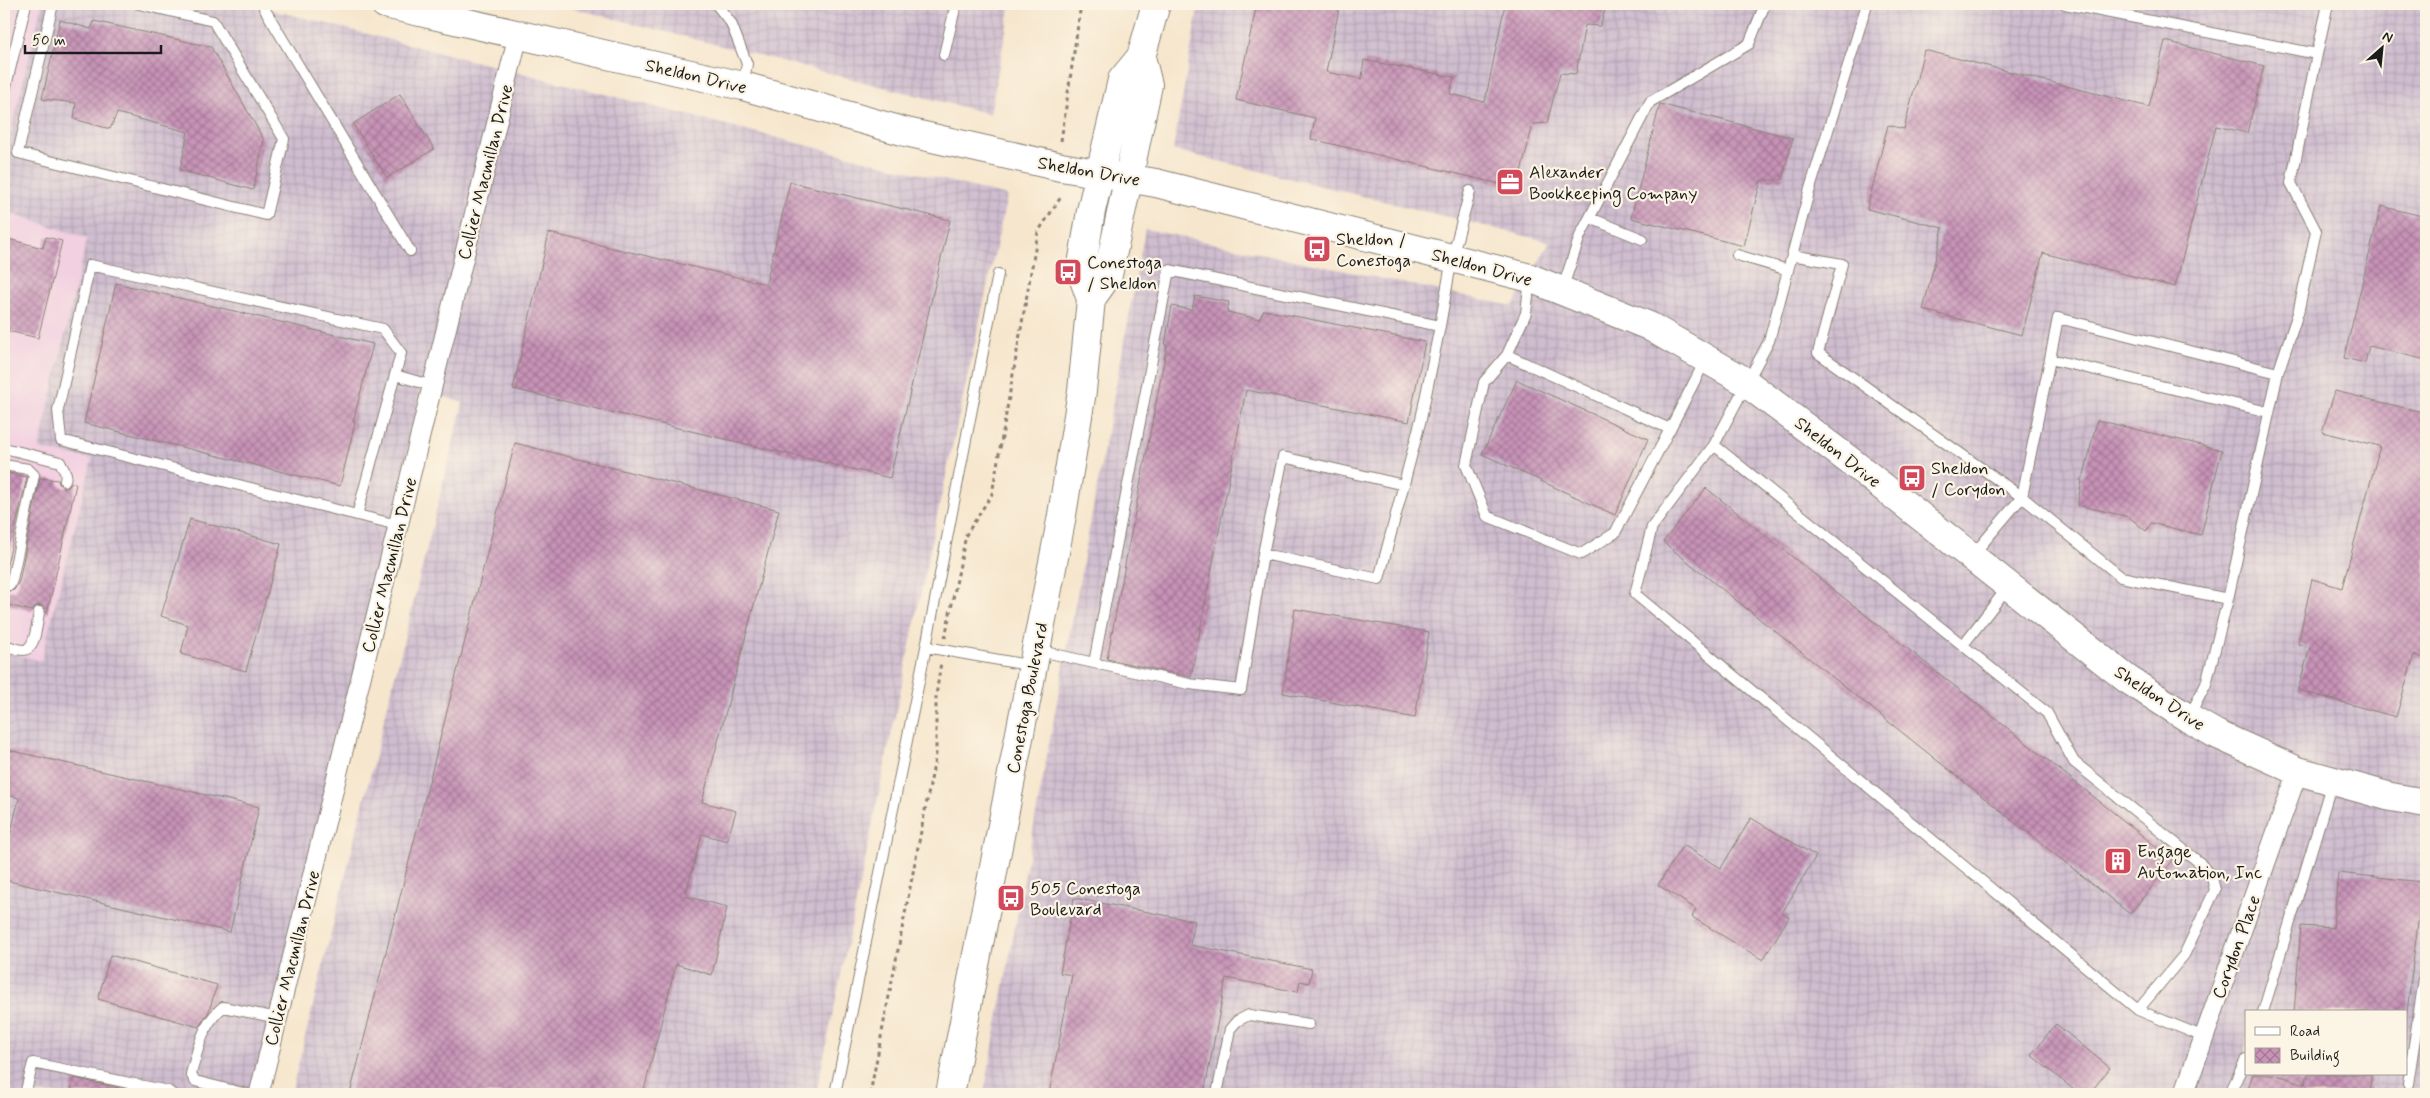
<svg xmlns="http://www.w3.org/2000/svg" width="2430" height="1098" viewBox="0 0 2430 1098" font-family="Mynerve,sans-serif">
  <defs>
    <pattern id="industrial-grid" width="8" height="8" patternUnits="userSpaceOnUse" patternTransform="scale(1.25)"><rect width="8" height="8" fill="#cfbdcf"/><path d="M0 4h8M4 0v8" fill="none" stroke="#b1a2b1"/></pattern>
    <pattern id="building-cross-hatch" width="8" height="8" patternUnits="userSpaceOnUse" patternTransform="scale(1.25)"><rect width="8" height="8" fill="#c793b7"/><path d="M0 0l8 8M0 8l8-8" fill="none" stroke="#a17794"/></pattern>
  </defs>
  <rect width="100%" height="100%" fill="#fcf5e5"/>
  <filter id="ink" filterUnits="userSpaceOnUse"><feTurbulence type="fractalNoise" baseFrequency=".02" numOctaves="2"/><feDisplacementMap in="SourceGraphic" scale="10" xChannelSelector="R" yChannelSelector="G"/><feConvolveMatrix kernelMatrix="1 2 1 2 8 2 1 2 1" color-interpolation-filters="sRGB"/></filter>
  <filter id="wash" filterUnits="userSpaceOnUse"><feTurbulence type="fractalNoise" baseFrequency=".0096" numOctaves="4" result="noise"/><feDisplacementMap in="SourceGraphic" scale="20" xChannelSelector="R" yChannelSelector="G"/><feGaussianBlur stdDeviation="1.12" result="paint"/><feColorMatrix in="noise" values="0 0 0 0 0 0 0 0 0 0 0 0 0 0 0 0 0 1.4 0 .05"/><feComposite in="paint" operator="in"/></filter>
  <g filter="url(#wash)">
    <rect width="100%" height="100%" fill="#f6e6cd"/>
    <path fill="#f2cfe1" d="M 4,4 L 42,4 L 4,160 Z
      M 4,211 L 87,238 L 39,449 L 92,459 L 41,662 L 4,651 Z"/>
    <path fill="url(#industrial-grid)" fill-rule="evenodd" d="M 42,4 L 249,4 L 1007,196 L 937,516 L 816,1094 L 291,1094 L 463,403 L 422,389 L 297,939 L 257,1094 L 4,1094 L 4,651 L 41,661 L 92,459 L 39,449 L 87,238 L 4,211 L 4,160 Z
      M 556,4 L 1011,4 L 990,114 Z
      M 1199,4 L 2426,4 L 2426,1094 L 984,1094 L 1145,229 L 1513,306 L 1550,242 L 1173,150 ZM 2246,1012 L 2406,1012 L 2406,1074 L 2246,1074 Z"/>
    <g id="blocks">
      <path fill="url(#building-cross-hatch)" d="M 1257,4 L 1340,4 L 1326,72 L 1362,79 L 1364,60 L 1454,77 L 1450,94 L 1485,102 L 1505,4 L 1607,4 L 1600,26 L 1585,25 L 1576,74 L 1560,73 L 1547,123 L 1533,124 L 1517,188 L 1311,139 L 1315,118 L 1236,100 Z
        M 60,20 L 91,29 L 94,21 L 211,47 L 264,140 L 253,190 L 180,170 L 188,132 L 117,113 L 110,129 L 74,119 L 76,103 L 42,99 Z
        M 2165,41 L 2264,66 L 2247,133 L 2216,126 L 2175,287 L 2043,253 L 2022,335 L 1923,310 L 1943,228 L 1867,209 L 1888,125 L 1904,129 L 1924,50 L 2149,107 Z
        M 400,94 L 434,149 L 387,178 L 353,124 Z
        M 1660,104 L 1793,138 L 1782,180 L 1761,180 L 1744,246 L 1631,218 Z
        M 790,182 L 950,220 L 890,478 L 513,389 L 549,233 L 766,284 Z
        M 2381,206 L 2426,217 L 2426,360 L 2369,346 L 2365,363 L 2344,358 Z
        M 46,237 L 62,241 L 38,338 L 4,330 L 4,238 L 43,248 Z
        M 116,283 L 373,344 L 353,422 L 355,423 L 340,486 L 84,423 Z
        M 1195,296 L 1229,302 L 1227,312 L 1259,319 L 1264,310 L 1425,342 L 1409,422 L 1246,390 L 1191,677 L 1107,659 L 1167,345 L 1165,345 L 1172,306 L 1192,310 Z
        M 1517,380 L 1648,439 L 1615,515 L 1482,454 Z
        M 2335,391 L 2426,413 L 2426,659 L 2414,655 L 2396,717 L 2298,690 L 2310,647 L 2298,644 L 2312,579 L 2342,588 L 2380,446 L 2322,432 Z
        M 2097,420 L 2222,450 L 2201,535 L 2151,523 L 2146,531 L 2129,517 L 2077,505 L 2082,481 L 2080,480 L 2084,475 Z
        M 515,443 L 779,510 L 702,802 L 736,811 L 727,841 L 702,834 L 685,896 L 727,907 L 712,975 L 676,964 L 643,1094 L 350,1094 Z
        M 4,472 L 27,477 L 4,578 Z
        M 40,478 L 58,480 L 59,484 L 64,488 L 68,487 L 72,483 L 76,484 L 47,614 L 41,605 L 36,606 L 32,611 L 4,604 L 4,592 L 14,590 L 19,582 Z
        M 1706,488 L 2173,860 L 2130,914 L 1663,542 Z
        M 190,519 L 281,544 L 246,671 L 181,654 L 188,625 L 161,616 Z
        M 1295,609 L 1429,632 L 1415,718 L 1283,693 Z
        M 4,749 L 259,807 L 230,932 L 4,880 L 4,862 L 19,798 L 4,794 Z
        M 1751,818 L 1816,856 L 1782,913 L 1789,917 L 1763,960 L 1692,917 L 1696,909 L 1658,885 L 1683,845 L 1721,868 Z
        M 2338,873 L 2423,882 L 2407,1012 L 2294,1012 L 2301,926 L 2333,928 Z
        M 1074,898 L 1195,921 L 1190,945 L 1312,969 L 1309,983 L 1300,981 L 1298,992 L 1226,978 L 1204,1094 L 1049,1094 L 1072,975 L 1060,973 Z
        M 110,955 L 217,985 L 209,1011 L 199,1027 L 98,999 Z
        M 2056,1024 L 2110,1068 L 2089,1094 L 2079,1094 L 2031,1055 Z
        M 2253,1074 L 2274,1074 L 2305,1084 L 2308,1074 L 2371,1074 L 2370,1094 L 2246,1094 Z
        M 74,1078 L 123,1089 L 123,1094 L 70,1094 Z"/>
    </g>
  </g>
  <g filter="url(#ink)">
    <use href="#blocks" fill-opacity="0" stroke="#898174" stroke-width="1"/>
    <g fill="none" stroke-linecap="round" stroke-linejoin="round">
      <defs>
        <path id="lane" d="M 53,4 L 18,153 L 266,215 L 284,139 L 213,21 L 139,4
          M 264,4 L 264,8 L 410,251
          M 716,4 L 731,23 L 747,64 L 743,85
          M 1867,4 L 1809,192 L 1769,341 L 1714,445 L 2047,713 L 2074,762 L 2200,863 L 2212,878 L 2215,890 L 2184,955 L 2138,1010
          M 2065,4 L 2317,54 L 2328,4
          M 944,55 L 956,4
          M 4,94 L 26,4
          M 1590,218 L 1642,239
          M 1737,255 L 1788,270
          M 1792,255 L 1842,264 L 1818,353 L 2022,497 L 2121,577 L 2228,599
          M 1530,279 L 1526,313 L 1507,355 L 1670,429 L 1706,359
          M 1562,290 L 1580,236 L 1650,102 L 1749,44 L 1765,4
          M 1507,355 L 1484,382 L 1466,465 L 1487,516 L 1581,554 L 1615,533 L 1670,429
          M 395,375 L 433,386
          M 2268,412 L 2050,359 L 2058,318 L 2278,373
          M 1714,445 L 1652,527 L 1635,594 L 2138,1010 L 2204,1037
          M 4,448 L 60,462 L 66,474 L 65,481
          M 4,465 L 28,469 L 34,475 L 12,580 L 10,585 L 4,585
          M 357,515 L 401,353 L 383,329 L 90,265 L 58,410 L 61,440 L 357,515 L 398,525
          M 1263,554 L 1283,457 L 1404,485
          M 1972,556 L 2022,497 L 2050,359
          M 4,645 C 9,646 17,650 23,650 C 36,650 37,622 39,612
          M 1963,645 L 2008,587
          M 926,647 L 1033,666
          M 1036,650 L 1094,663 L 1169,270 L 1440,326 L 1452,258 L 1470,191
          M 1094,663 L 1189,684 L 1241,690 L 1263,554 L 1379,579 L 1421,419 L 1440,326
          M 2189,717 L 2206,684 L 2228,599 L 2278,373 L 2298,313 L 2316,231 L 2291,183 L 2317,54
          M 2263,1012 L 2332,782
          M 2408,1084 L 2426,966
          M 2230,1093 L 2246,1059
          M 25,1094 L 33,1063 L 168,1091 L 172,1094
          M 247,1094 L 195,1081 L 191,1074 C 198,1049 202,1024 223,1007 L 278,1018
          M 835,1094 L 926,647 L 998,274
          M 1217,1094 L 1230,1029 L 1237,1021 L 1249,1015 L 1309,1024"/>
        <path id="street" d="M 259,1094 L 518,36
          M 2184,1094 L 2298,771"/>
        <path id="secondary" d="M 385,4 L 743,86 L 906,132 L 1061,167 L 1156,183 L 1530,278 L 1649,326 L 1741,379 L 1854,464 L 2127,679 L 2188,718 L 2216,734 L 2298,771 L 2391,797 L 2426,803
          M 1091,299 L 1108,275 L 1148,85 L 1141,57
          M 950,1094 L 1061,521 L 1082,391 L 1091,299 L 1081,271 L 1091,211 L 1122,80 L 1141,57 L 1156,4"/>
      </defs>
      <use href="#lane" stroke="#898174" stroke-width="12"/>
      <use href="#street" stroke="#898174" stroke-width="21"/>
      <use href="#secondary" stroke="#898174" stroke-width="30"/>
      <path stroke="#898174" stroke-width="3" stroke-dasharray="4 4" stroke-linecap="butt" d="M 1061,141 L 1081,4
        M 945,638 L 966,535 L 992,494 L 1038,232 L 1061,197
        M 870,1094 L 936,754 L 936,696 L 941,662"/>
      <use href="#lane" stroke="#fff" stroke-width="10"/>
      <use href="#street" stroke="#fff" stroke-width="19"/>
      <use href="#secondary" stroke="#fff" stroke-width="28"/>
    </g>
  </g>
  <defs>
    <symbol id="office-square" viewBox="-11 -11 22 22"><rect x="-9" y="-9" width="18" height="18" rx="4" fill="#d1495b" stroke="#fcf5e5"/><path d="M-6-3h4V-5.5h4V-3h4V5H-6ZM-1-4.5V-3h2v-1.5ZM-6 0V1H6V0Z" fill="#fff"/></symbol>
    <symbol id="bus-square" viewBox="-11 -11 22 22"><rect x="-9" y="-9" width="18" height="18" rx="4" fill="#d1495b" stroke="#fcf5e5"/><path d="M-5-6H5V4H4V6H2V4H-2V6H-4V4H-5ZM-3.5-4V0h7V-4ZM-3.5 1.2v1.5H-2V1.2ZM2 1.2v1.5H3.5V1.2Z" fill="#fff"/></symbol>
    <symbol id="building-square" viewBox="-11 -11 22 22"><rect x="-9" y="-9" width="18" height="18" rx="4" fill="#d1495b" stroke="#fcf5e5"/><path d="M-4-6H4V6H1V3H-1V6H-4ZM-2.5-4.3h1.7v1.8h-1.7ZM.8-4.3h1.7v1.8H.8ZM-2.5-1h1.7V.8h-1.7ZM.8-1h1.7V.8H.8Z" fill="#fff"/></symbol>
  </defs>
  <g fill-rule="evenodd">
    <use href="#office-square" x="1494" y="166" width="32" height="32"/>
    <use href="#bus-square" x="1301" y="233" width="32" height="32"/>
    <use href="#bus-square" x="1052" y="256" width="32" height="32"/>
    <use href="#bus-square" x="1896" y="462" width="32" height="32"/>
    <use href="#building-square" x="2102" y="845" width="32" height="32"/>
    <use href="#bus-square" x="995" y="882" width="32" height="32"/>
  </g>
  <g text-anchor="middle" stroke-width="4.5" stroke-linejoin="round" paint-order="stroke">
    <g font-size="18" fill="#1c1c1c" stroke="#fcf5e5">
      <text transform="translate(696 76) rotate(13)" y="6">Sheldon Drive</text>
      <text transform="translate(1089 171) rotate(10)" y="6">Sheldon Drive</text>
      <text transform="translate(485 172) rotate(-76)" y="6">Collier Macmillan Drive</text>
      <text transform="translate(1482 267) rotate(15)" y="6">Sheldon Drive</text>
      <text transform="translate(1838 452) rotate(38)" y="6">Sheldon Drive</text>
      <text transform="translate(389 565) rotate(-76)" y="6">Collier Macmillan Drive</text>
      <text transform="translate(1027 698) rotate(-79)" y="6">Conestoga Boulevard</text>
      <text transform="translate(2160 698) rotate(33)" y="6">Sheldon Drive</text>
      <text transform="translate(2236 947) rotate(-70)" y="6">Corydon Place</text>
      <text transform="translate(292 958) rotate(-76)" y="6">Collier Macmillan Drive</text>
    </g>
    <g font-size="18" fill="#1c1c1c" stroke="#fcf5e5" text-anchor="start">
      <text x="1529" y="178">Alexander<tspan x="1529" dy="21">Bookkeeping Company</tspan></text>
      <text x="1336" y="245">Sheldon /<tspan x="1336" dy="21">Conestoga</tspan></text>
      <text x="1087" y="268">Conestoga<tspan x="1087" dy="21">/ Sheldon</tspan></text>
      <text x="1931" y="474">Sheldon<tspan x="1931" dy="21">/ Corydon</tspan></text>
      <text x="2137" y="857">Engage<tspan x="2137" dy="21">Automation, Inc</tspan></text>
      <text x="1030" y="894">505 Conestoga<tspan x="1030" dy="21">Boulevard</tspan></text>
    </g>
  </g>
  <rect width="2430" height="1098" fill="none" stroke="#fcf5e5" stroke-width="20"/>
  <rect x="2245" y="1010" width="162" height="65" fill="#fcf5e5" stroke="#a29e95"/>
  <rect x="2255" y="1027" width="25" height="8" fill="#ffffff" stroke="#a29e95"/>
  <text x="2290" y="1036" font-size="15" fill="#1c1c1c">Road</text>
  <rect x="2255" y="1048" width="25" height="15" fill="url(#building-cross-hatch)" stroke="#a29e95"/>
  <text x="2290" y="1060" font-size="15" fill="#1c1c1c">Building</text>
  <g transform="translate(2382 48) rotate(27)" stroke="#fcf5e5" stroke-width="4" paint-order="stroke">
  <path d="M0-4L9 19L0 12L-9 19Z" fill="#1c1c1c"/>
  <text y="-8" font-size="14" font-weight="bold" text-anchor="middle" fill="#1c1c1c">N</text>
  </g>
  <path d="M25 45v8h136v-8" fill="none" stroke="#1c1c1c" stroke-width="2.5"/>
  <text x="32" y="45" font-size="15" fill="#1c1c1c" stroke="#fcf5e5" stroke-width="4" paint-order="stroke">50 m</text>
</svg>
